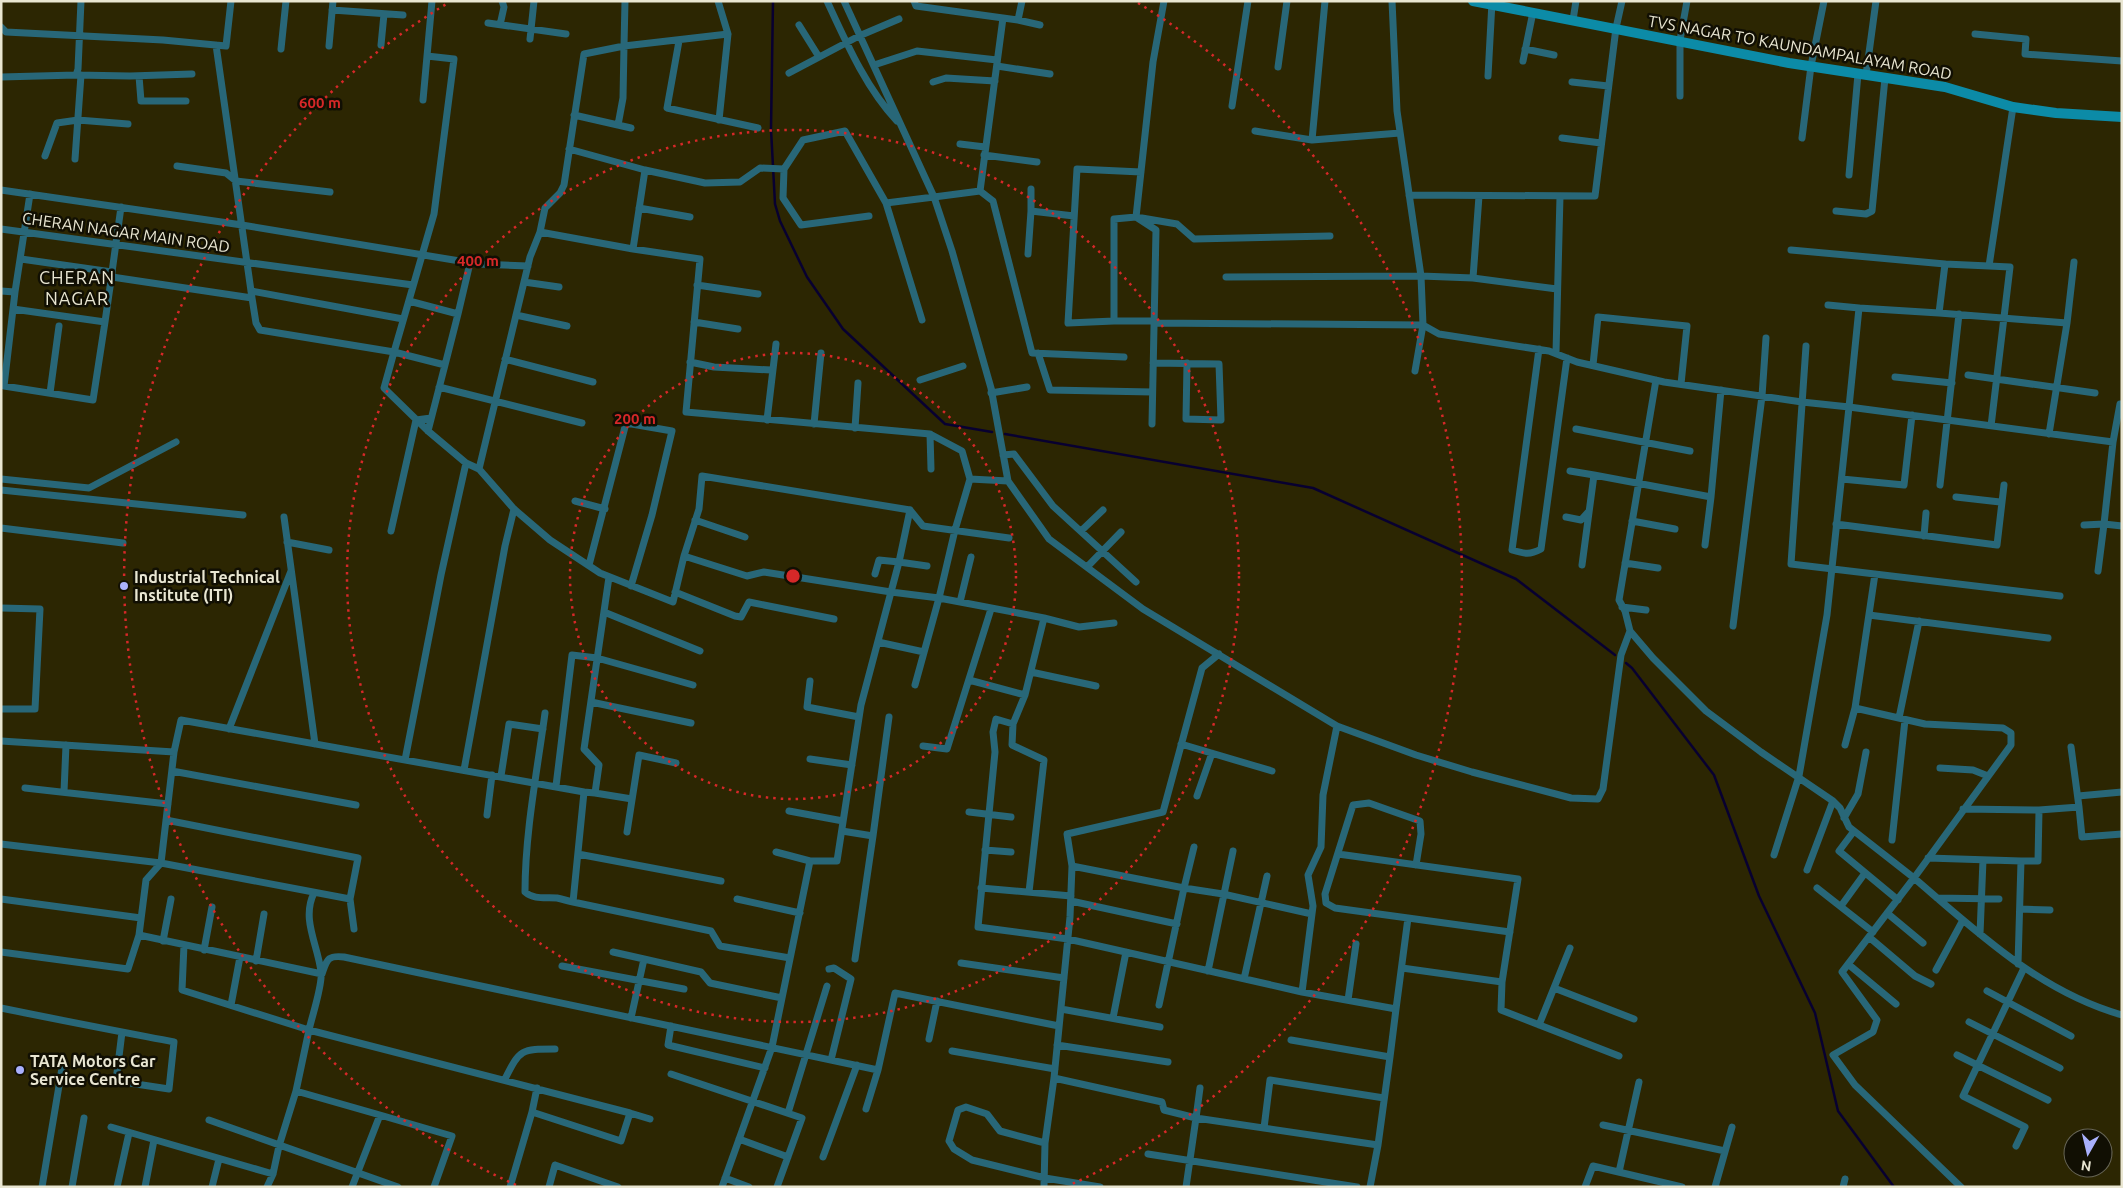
<svg xmlns="http://www.w3.org/2000/svg" width="2123" height="1188" viewBox="0 0 2123 1188" font-family="Ubuntu,sans-serif">
  <rect width="100%" height="100%" fill="#2c2602"/>
  <g fill="none" stroke-linecap="round" stroke-linejoin="round">
    <path stroke="#080030" stroke-width="2.5" d="M 773,1 L 771,129 L 775,204 L 780,221 L 807,277 L 843,329 L 945,424 L 992,432
      M 1005,434 L 1313,488 L 1516,579 L 1615,655
      M 1626,663 L 1632,668 L 1714,775 L 1759,896 L 1815,1013 L 1838,1111 L 1894,1187"/>
    <path stroke="#286778" stroke-width="7" d="M 718,1 L 728,34
      M 827,1 C 846,42 866,88 897,121
      M 844,1 L 934,197 L 886,203
      M 914,1 L 916,6 L 1018,20 L 1022,1
      M 1392,1 L 1397,111 L 1421,276 L 1423,325 L 1439,334 L 1549,351 L 1577,362 L 1664,382 L 1802,402 L 1849,407 L 1859,308 L 1939,313 L 1945,264 L 1989,266 L 2013,107
      M 332,10 L 403,15
      M 1003,18 L 980,191 L 993,201 L 1032,353 L 1124,357
      M 1018,20 L 1040,25
      M 1573,20 L 1576,1
      M 488,23 L 566,34
      M 500,25 L 504,7 L 502,1
      M 799,25 L 819,57
      M 1,27 L 6,32 L 163,40 L 226,46 L 231,1
      M 1975,34 L 2026,39 L 2025,54 L 2122,61
      M 530,39 L 534,1
      M 679,41 L 667,108 L 758,128
      M 216,45 L 252,298 L 256,323 L 260,330 L 394,352 L 384,388 L 428,431 L 466,463 L 479,469 L 514,509 L 550,540 L 600,573 L 673,602 L 684,556 L 747,576 L 764,572 L 891,592 L 899,562 L 927,566
      M 381,45 L 384,14
      M 329,46 L 333,1
      M 281,49 L 286,1
      M 1525,49 L 1554,55
      M 1523,61 L 1533,12
      M 874,65 L 917,51 L 997,60
      M 997,66 L 1050,74
      M 1278,67 L 1287,1
      M 789,73 L 859,36 L 899,19
      M 76,75 L 130,76 L 192,74
      M 1866,75 L 1876,1
      M 139,76 L 141,101 L 186,101
      M 1488,76 L 1492,2
      M 1,77 L 76,75 L 78,69 L 81,1
      M 933,82 L 946,78 L 995,81
      M 1572,82 L 1608,86
      M 1680,96 L 1680,40 L 1687,1
      M 423,100 L 432,1
      M 1232,106 L 1248,1
      M 574,115 L 631,128
      M 618,125 L 623,98 L 624,46 L 728,34 L 719,120
      M 1255,131 L 1312,140 L 1400,133
      M 1562,138 L 1601,143
      M 1802,138 L 1811,66 L 1824,1
      M 1312,140 L 1325,1
      M 960,144 L 985,147
      M 569,149 L 645,170 L 705,183 L 740,182 L 760,168 L 784,169
      M 984,155 L 1037,162
      M 45,156 L 57,123 L 78,120 L 128,124
      M 75,159 L 81,75
      M 177,166 L 226,173 L 236,181 L 330,192
      M 1849,175 L 1858,74
      M 1031,189 L 1031,211 L 1074,216
      M 1,190 L 242,225 L 478,264 L 528,266
      M 980,191 L 934,197 L 952,251 L 991,388 L 1008,481
      M 1409,195 L 1595,196 L 1616,28 L 1622,1
      M 639,208 L 690,217
      M 1836,211 L 1866,214 L 1872,211 L 1885,78
      M 869,216 L 801,225 L 783,198 L 784,169 L 803,140 L 845,131 L 886,203 L 922,320
      M 1,229 L 413,285
      M 540,232 L 633,249 L 700,259 L 686,412 L 930,434 L 962,451 L 970,479
      M 633,249 L 645,170
      M 1791,250 L 1945,264
      M 1028,254 L 1031,211
      M 21,259 L 112,272 L 121,207
      M 1989,266 L 2010,267 L 1991,426
      M 112,277 L 252,298
      M 1226,277 L 1421,276 L 1473,278 L 1557,289
      M 1473,278 L 1479,196
      M 524,282 L 559,287
      M 697,285 L 758,294
      M 1,291 L 15,292 L 4,386 L 93,400 L 105,322 L 13,309
      M 251,291 L 403,319
      M 15,292 L 30,194
      M 409,301 L 458,314 L 445,365 L 394,352 L 434,214 L 454,59 L 427,56
      M 1828,305 L 1859,308
      M 1939,313 L 2067,323
      M 458,314 L 470,263
      M 516,315 L 567,326
      M 1114,321 L 1068,323 L 1077,169 L 1141,172
      M 1154,321 L 1114,321 L 1114,219 L 1136,217 L 1177,224 L 1194,239 L 1330,236
      M 105,322 L 112,273
      M 694,322 L 738,329
      M 1154,323 L 1423,325 L 1415,371
      M 1806,346 L 1791,564 L 2060,596
      M 1539,349 L 1512,550 C 1525,554 1530,555 1541,549 L 1567,358
      M 1038,353 L 1050,390 L 1152,392
      M 1556,353 L 1560,196
      M 505,359 L 593,382
      M 690,362 L 714,367 L 771,370
      M 1153,363 L 1219,364 L 1221,420 L 1186,419 L 1187,363
      M 1593,365 L 1598,317 L 1687,326 L 1681,384
      M 1968,375 L 2095,393
      M 1895,377 L 1952,383
      M 920,380 L 963,366
      M 1656,380 L 1619,600 L 1625,611 L 1630,631 L 1653,658 L 1706,711 L 1761,752 L 1833,801 L 1840,808 L 1849,827 L 1914,878 L 2011,745 L 2011,733 L 2003,728 L 1925,724 L 1855,708 L 1875,574
      M 439,387 L 582,423
      M 50,393 L 59,326
      M 991,393 L 1027,387
      M 767,420 L 776,344
      M 814,424 L 821,353
      M 1152,424 L 1156,230 L 1136,217 L 1153,62 L 1164,1
      M 855,428 L 858,383
      M 1576,429 L 1690,451
      M 428,431 L 445,365
      M 930,434 L 931,469
      M 2049,434 L 2067,323 L 2074,262
      M 2113,442 L 2120,404
      M 1003,455 L 1014,454 L 1053,506 L 1136,582
      M 479,469 L 530,257 L 540,232 L 545,208 L 560,193 L 564,185 L 584,54 L 624,46 L 625,1
      M 1570,471 L 1594,475
      M 1,479 L 89,488 L 176,442
      M 1842,479 L 1904,485 L 1912,415
      M 1940,485 L 1959,314
      M 1,490 L 243,515
      M 1956,497 L 2000,502
      M 575,501 L 605,509
      M 910,510 L 923,526 L 1009,538
      M 284,517 L 315,744
      M 1566,517 L 1581,520 L 1589,511
      M 695,520 L 745,537
      M 1632,521 L 1675,529
      M 1836,524 L 1997,545 L 2004,485
      M 2084,525 L 2104,524 L 2098,571
      M 1,528 L 123,543
      M 391,531 L 416,420 L 431,418
      M 1081,531 L 1103,510
      M 1924,536 L 1926,513
      M 287,542 L 329,550
      M 1705,545 L 1711,497
      M 684,556 L 699,509 L 702,476 L 910,510 L 899,562 L 879,560 L 875,574
      M 1625,563 L 1658,568
      M 589,565 L 626,423 L 672,431 L 652,515 L 631,586
      M 1582,565 L 1594,475 L 1711,497 L 1721,390
      M 1087,567 L 1121,532
      M 675,592 L 735,616 L 741,617 L 749,602 L 834,619
      M 960,602 L 971,557
      M 1622,607 L 1646,610
      M 1,608 L 40,609 L 35,709 L 1,709
      M 604,612 L 700,651
      M 1869,615 L 2048,638
      M 1044,618 L 1025,695 L 1013,724 L 996,719 L 993,732 L 995,752 L 978,927 L 1068,939 L 1302,992 L 1396,1009 L 1390,1057
      M 1733,626 L 1762,396 L 1766,338
      M 878,642 L 924,652
      M 1031,672 L 1096,686
      M 969,680 L 1025,695
      M 810,681 L 807,707 L 859,717
      M 915,685 L 939,598 L 1044,618 L 1079,627 L 1114,623
      M 591,702 L 691,723
      M 545,713 C 537,772 525,833 525,892 C 534,900 546,897 557,898 C 562,899 568,901 573,902
      M 1899,718 L 1919,621
      M 1013,724 L 1012,745 L 1044,760 L 1029,892
      M 229,729 L 291,571
      M 1,741 L 174,752 L 161,863 L 146,880 L 139,935 L 322,974 C 327,960 327,955 344,957 L 878,1070
      M 1181,744 L 1272,771
      M 1845,745 L 1855,708
      M 923,746 L 947,749 L 991,609
      M 2071,747 L 2079,807
      M 174,752 L 181,720 L 584,792 L 573,902 L 711,931 L 720,946 L 790,958
      M 810,759 L 852,765
      M 405,760 L 441,575 L 466,463
      M 1940,768 L 1973,770 L 1988,776
      M 464,770 L 505,546 L 514,509
      M 172,771 L 356,805
      M 501,776 L 509,724 L 543,729
      M 556,786 L 572,655 L 597,658 L 693,685
      M 25,788 L 168,804
      M 64,792 L 66,745
      M 584,792 L 595,793 L 599,765 L 584,749 L 609,577
      M 595,793 L 632,799
      M 1197,796 L 1212,753
      M 2078,796 L 2122,792
      M 1963,809 L 2039,810 L 2038,861 L 2021,861
      M 2039,810 L 2079,807 L 2082,837 L 2122,834
      M 789,811 L 843,821
      M 969,812 L 1011,817
      M 487,815 L 492,775
      M 1844,818 L 1858,794 L 1866,752
      M 842,831 L 873,836 L 889,717
      M 1854,831 L 1839,851 L 1898,900
      M 627,832 L 639,755 L 676,763
      M 1892,840 L 1905,720
      M 1,844 L 161,863 L 350,899 L 358,858 L 166,820
      M 1194,847 L 1184,888 L 1223,894 L 1312,914
      M 985,850 L 1011,852
      M 776,852 L 810,861
      M 578,854 L 721,881
      M 1338,854 L 1518,879 L 1502,982 L 1402,968
      M 1774,855 L 1799,776 L 1827,615 L 1849,407 L 2113,442 L 2104,524 L 2122,526
      M 1928,858 L 2021,861 L 2018,964
      M 1072,866 L 1184,888 L 1159,1005
      M 1807,870 L 1833,801
      M 981,888 L 1071,896
      M 1817,888 L 1873,932
      M 314,893 C 301,919 318,945 321,972 C 323,984 312,1016 309,1030 L 630,1113 L 621,1141 L 532,1112 L 510,1187
      M 1937,898 L 1999,899
      M 1,899 L 141,918
      M 350,899 L 354,929
      M 737,899 L 800,913
      M 1071,901 L 1177,924
      M 1841,906 L 1865,873
      M 2020,909 L 2050,910
      M 1887,913 L 1923,943
      M 1408,918 L 1510,932
      M 1980,934 L 1983,860
      M 1869,937 L 1915,976 L 1931,984
      M 163,941 L 171,899
      M 184,945 L 182,990 L 309,1030 L 296,1091
      M 204,950 L 212,907
      M 1,952 L 128,969 L 139,935
      M 613,952 L 644,959
      M 855,959 L 873,836
      M 256,961 L 264,914
      M 961,963 L 1064,978
      M 1848,964 L 1896,1004
      M 562,966 L 684,989
      M 829,969 L 834,968 L 851,979 L 831,1060
      M 1936,970 L 1963,920
      M 1208,971 L 1233,851
      M 1244,979 L 1267,876
      M 1502,982 L 1501,1010 L 1619,1056
      M 1554,988 L 1634,1019
      M 1987,991 L 2071,1036
      M 1302,992 L 1313,906 L 1308,875 L 1321,847 L 1323,795 L 1337,726
      M 1348,1000 L 1356,944
      M 231,1005 L 240,957
      M 1,1008 C 59,1020 117,1031 174,1042 L 169,1089 L 116,1081 L 122,1032
      M 1061,1009 L 1160,1027
      M 1396,1009 L 1408,918 L 1335,908 L 1326,903 L 1325,894 L 1353,805 L 1369,803 L 1420,821 L 1421,834 L 1416,865
      M 631,1018 L 644,959 L 701,972 L 710,983 L 782,998
      M 1113,1018 L 1126,952
      M 1969,1022 L 2060,1068
      M 1539,1025 L 1570,948
      M 671,1026 L 668,1045 L 765,1068
      M 929,1039 L 937,1001
      M 1291,1040 L 1390,1057 L 1378,1145
      M 1057,1045 L 1168,1062
      M 952,1051 L 1055,1069
      M 1957,1055 L 2048,1100
      M 671,1074 L 802,1118 L 777,1187
      M 1054,1078 L 1162,1102 L 1164,1110 L 1196,1118 L 1200,1088
      M 505,1079 C 520,1049 521,1049 555,1049
      M 866,1109 L 878,1070 L 895,993 L 1059,1026
      M 532,1112 L 537,1088
      M 630,1113 L 650,1119
      M 788,1113 L 827,986
      M 209,1120 L 398,1187
      M 1603,1125 L 1725,1151
      M 111,1127 L 273,1174 L 279,1146 L 296,1091 L 380,1115
      M 1264,1128 L 1270,1080 L 1384,1098
      M 739,1139 L 788,1157
      M 1045,1143 L 1000,1131 L 987,1114 L 966,1107 L 958,1110 L 949,1141 L 954,1149 L 972,1160 L 1045,1178 L 1100,1187
      M 2016,1146 L 2025,1127 L 1963,1096 L 2024,968
      M 1148,1154 L 1357,1187
      M 823,1157 L 857,1065
      M 1619,1172 L 1639,1082
      M 725,1178 L 749,1187
      M 42,1187 L 62,1068
      M 72,1187 L 84,1118
      M 117,1187 L 129,1133
      M 145,1187 L 154,1140
      M 212,1187 L 219,1159
      M 267,1187 L 273,1174
      M 352,1187 L 380,1115 L 452,1136 L 434,1187
      M 549,1187 L 555,1165 L 618,1187
      M 722,1187 L 772,1047 L 810,861 L 837,861 L 861,705 L 891,592 L 939,598 L 955,530 L 970,479 L 1008,481 L 1049,539 L 1143,609 L 1337,726 L 1416,755 L 1472,772 L 1571,798 L 1598,799 L 1603,789 L 1621,655 L 1630,631
      M 1044,1187 L 1045,1143 L 1054,1078 L 1070,917 L 1072,866 L 1067,834 L 1163,812 L 1202,668 L 1219,654
      M 1186,1187 L 1196,1118 L 1378,1145 L 1370,1187
      M 1585,1187 L 1593,1166 L 1682,1187
      M 1715,1187 L 1732,1127
      M 1843,1187 L 1845,1179
      M 1961,1187 L 1855,1085 L 1833,1055 L 1873,1032 L 1877,1020 L 1842,972 L 1914,878 C 1977,932 2040,992 2122,1015"/>
    <path stroke="#0c8ba7" stroke-width="10" d="M 1473,1 L 1789,63 L 1945,87 L 2013,107 L 2056,113 L 2122,117"/>
  </g>
  <g fill="none" stroke="#d62828" stroke-width="2.5" stroke-dasharray="2.5 5">
    <circle cx="793" cy="576" r="223"/>
    <circle cx="793" cy="576" r="446"/>
    <path d="M516 1185A669 669 0 0 1 448 3M1138 3A669 669 0 0 1 1070 1185"/>
  </g>
  <g fill="#a9b0fc" stroke="#110f03" stroke-width="2">
    <circle cx="124" cy="586" r="5"/>
    <circle cx="20" cy="1070" r="5"/>
  </g>
  <g text-anchor="middle" stroke-width="5" stroke-linejoin="round" paint-order="stroke">
    <g font-size="16" fill="#e9e6d2" stroke="#110f03">
      <text transform="translate(1800 47) rotate(10)" y="6">TVS NAGAR TO KAUNDAMPALAYAM ROAD</text>
      <text transform="translate(126 232) rotate(8)" y="6">CHERAN NAGAR MAIN ROAD</text>
    </g>
    <g font-size="16" font-weight="bold" fill="#e9e6d2" stroke="#110f03" text-anchor="start">
      <text x="134" y="583">Industrial Technical<tspan x="134" dy="18">Institute (ITI)</tspan></text>
      <text x="30" y="1067">TATA Motors Car<tspan x="30" dy="18">Service Centre</tspan></text>
    </g>
    <g font-size="18" letter-spacing="1" fill="#e9e6d2" stroke="#110f03">
      <text x="77" y="284">CHERAN<tspan x="77" dy="21">NAGAR</tspan></text>
    </g>
  </g>
  <circle cx="793" cy="576" r="8" fill="#d62828" stroke="#110f03" stroke-width="2.5"/>
  <g font-size="15" text-anchor="middle" font-weight="bold" fill="#d62828" stroke="#110f03" stroke-width="5" stroke-linejoin="round" paint-order="stroke">
    <text x="320" y="108">600 m</text>
    <text x="478" y="266">400 m</text>
    <text x="635" y="424">200 m</text>
  </g>
  <rect width="2123" height="1188" fill="none" stroke="#e9e6d2" stroke-width="5"/>
  <g transform="translate(2088 1153) rotate(188)"><circle r="24" fill="#110f03" stroke="#676556"/>
  <path d="M0-4L9 19L0 12L-9 19Z" fill="#a9b0fc"/>
  <text y="-8" font-size="14" font-weight="bold" text-anchor="middle" fill="#e9e6d2">N</text>
  </g>
</svg>
